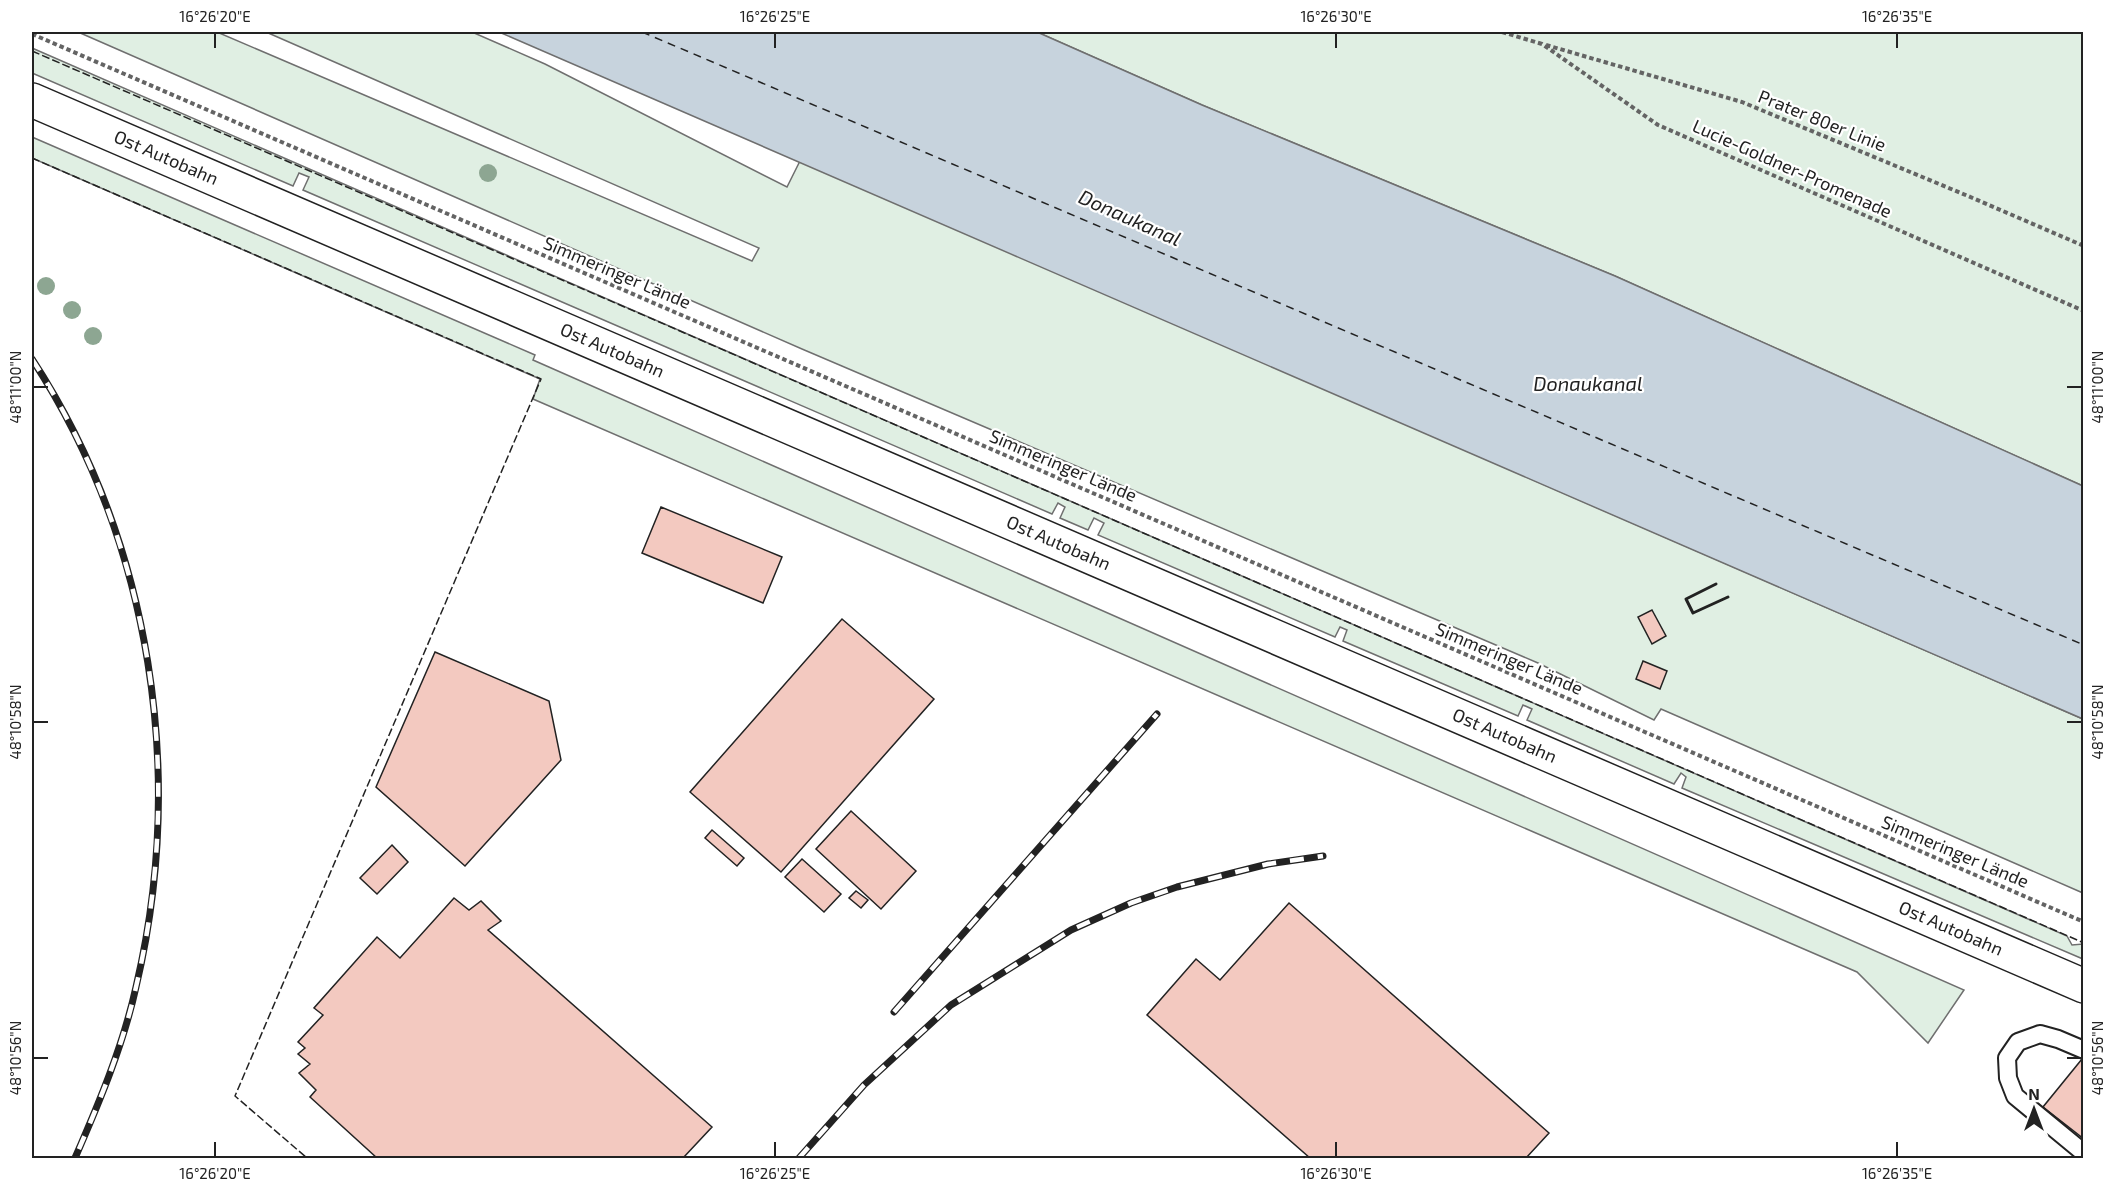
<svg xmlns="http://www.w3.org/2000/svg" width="2115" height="1190" viewBox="0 0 2115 1190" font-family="'Exo 2',sans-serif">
  <rect width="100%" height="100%" fill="#fff"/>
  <path fill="#e0efe3" stroke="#6f6f6f" stroke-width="1.5" d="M 78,32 L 217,32 L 752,261 L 759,248 L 266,32 L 472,32 L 545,64 L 787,187 L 800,161 L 2083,719 L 2083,893 L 1661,709 L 1654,720 L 1538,663 L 802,349 Z
    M 1037,32 L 2083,32 L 2083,486 L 1615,276 L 1202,105 Z
    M 32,48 L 2067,936 L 2072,945 L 2083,944 L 2083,959 L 1682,788 L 1686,777 L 1681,773 L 1674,784 L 1527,720 L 1532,709 L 1523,705 L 1518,716 L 1343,641 L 1347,630 L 1340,627 L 1335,637 L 1098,535 L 1104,523 L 1094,518 L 1088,530 L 1060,518 L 1065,507 L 1058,503 L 1052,514 L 303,190 L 309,177 L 299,173 L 293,186 L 32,73 Z
    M 32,137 L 535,355 L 533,360 L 1964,990 L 1928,1043 L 1857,972 L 533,399 L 540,379 L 32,158 Z"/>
  <path fill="#c7d3dd" stroke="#6f6f6f" stroke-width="1.5" d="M 499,32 L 1037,32 L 1202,105 L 1615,276 L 2083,486 L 2083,719 Z"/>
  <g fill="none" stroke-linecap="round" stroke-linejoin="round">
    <path stroke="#222" stroke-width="1.5" stroke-dasharray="8 6" stroke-linecap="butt" d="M 642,32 L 2084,645"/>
  </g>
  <path fill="#f3c9c0" stroke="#222" stroke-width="1.5" d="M 661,507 L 782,557 L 763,603 L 642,553 Z
    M 1652,610 L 1666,636 L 1652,644 L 1638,617 Z
    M 842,619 L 934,699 L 781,872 L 690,792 Z
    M 435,652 L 549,701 L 561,760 L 465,866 L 376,787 Z
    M 1643,661 L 1667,671 L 1660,689 L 1636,679 Z
    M 851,811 L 916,871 L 881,909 L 816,849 Z
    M 712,830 L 744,858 L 737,866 L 705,838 Z
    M 392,845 L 408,862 L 377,894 L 360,878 Z
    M 802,859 L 841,894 L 824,912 L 785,877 Z
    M 856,891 L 868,900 L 861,908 L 849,898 Z
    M 454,898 L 469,910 L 481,901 L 501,921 L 488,930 L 712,1127 L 683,1158 L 377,1158 L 310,1097 L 316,1090 L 299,1073 L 310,1064 L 298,1054 L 305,1048 L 298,1042 L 323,1015 L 314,1008 L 377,937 L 400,958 Z
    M 1289,903 L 1549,1133 L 1526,1158 L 1310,1158 L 1147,1015 L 1196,959 L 1220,980 Z
    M 2082,1059 L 2084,1060 L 2084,1139 L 2043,1107 Z"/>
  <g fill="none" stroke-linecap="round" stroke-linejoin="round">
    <defs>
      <path id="lane" d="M 2084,1050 L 2058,1039 L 2040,1034 L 2018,1042 L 2007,1058 L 2008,1078 L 2015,1096 L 2084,1153"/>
      <g id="highway">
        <path id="s1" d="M 32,100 L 2084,986"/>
      </g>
    </defs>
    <use href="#lane" stroke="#222" stroke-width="20"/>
    <use href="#highway" stroke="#222" stroke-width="36"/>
    <path stroke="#646464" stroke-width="4" stroke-dasharray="4.5 3" stroke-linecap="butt" d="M 1502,32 L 1542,44 L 1658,125 L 2084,311
      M 32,34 L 2084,922
      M 1546,45 L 1742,102 L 1968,196 L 2084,246"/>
    <use href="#lane" stroke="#fff" stroke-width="16"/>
    <use href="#highway" stroke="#fff" stroke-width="33"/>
    <defs>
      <path id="rail" d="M 32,359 C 152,543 186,774 136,987 C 123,1046 99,1103 75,1158
        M 894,1012 L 1157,714
        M 799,1158 L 864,1085 L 951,1005 L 1071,930 L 1131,903 L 1177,887 L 1268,864 L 1323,856"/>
    </defs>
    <use href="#rail" stroke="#222" stroke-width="7"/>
    <use href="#rail" stroke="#fff" stroke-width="4.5" stroke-dasharray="14" stroke-linecap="butt"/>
    <path stroke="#222" stroke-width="1.5" stroke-dasharray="8 3" stroke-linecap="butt" d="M 32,51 L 657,321 L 2084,943
      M 32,158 L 541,379 L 235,1096 L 307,1158"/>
    <path stroke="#222" stroke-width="3" d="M 1716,584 L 1686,599 L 1693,613 L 1728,597"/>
  </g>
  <g fill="#8da692">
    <circle cx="488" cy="173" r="9"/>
    <circle cx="46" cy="286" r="9"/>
    <circle cx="72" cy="310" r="9"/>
    <circle cx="93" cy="336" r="9"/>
  </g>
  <path fill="none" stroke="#222" stroke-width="2" d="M 215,33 L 215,48M 775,33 L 775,48M 1336,33 L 1336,48M 1897,33 L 1897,48M 33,387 L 48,387M 2067,387 L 2082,387M 33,722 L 48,722M 2067,722 L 2082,722M 33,1058 L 48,1058M 2067,1058 L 2082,1058M 215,1142 L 215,1157M 775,1142 L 775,1157M 1336,1142 L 1336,1157M 1897,1142 L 1897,1157"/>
  <g text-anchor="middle" stroke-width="4.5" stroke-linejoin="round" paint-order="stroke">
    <g font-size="18" fill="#222" stroke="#fff">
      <text transform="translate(1822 121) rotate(22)" y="6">Prater 80er Linie</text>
      <text dy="6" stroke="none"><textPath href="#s1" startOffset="146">Ost Autobahn</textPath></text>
      <text transform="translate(1792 169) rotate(24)" y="6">Lucie-Goldner-Promenade</text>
      <text transform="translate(617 273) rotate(23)" y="6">Simmeringer Lände</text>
      <text dy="6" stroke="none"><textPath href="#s1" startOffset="632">Ost Autobahn</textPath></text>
      <text transform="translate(1063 466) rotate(23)" y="6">Simmeringer Lände</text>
      <text dy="6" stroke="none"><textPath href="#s1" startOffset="1118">Ost Autobahn</textPath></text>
      <text transform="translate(1509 659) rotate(23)" y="6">Simmeringer Lände</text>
      <text dy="6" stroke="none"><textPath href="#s1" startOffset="1604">Ost Autobahn</textPath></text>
      <text transform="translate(1955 852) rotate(23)" y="6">Simmeringer Lände</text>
      <text dy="6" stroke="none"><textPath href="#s1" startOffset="2090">Ost Autobahn</textPath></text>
    </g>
    <g font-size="20" font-style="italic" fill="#222" stroke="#fff">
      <text transform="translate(1130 218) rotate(24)" y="7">Donaukanal</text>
      <text x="1588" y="391">Donaukanal</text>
    </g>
  </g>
  <rect width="2115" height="1190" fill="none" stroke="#ffffff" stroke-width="66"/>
  <g transform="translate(2034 1109)" stroke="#ffffff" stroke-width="4.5" paint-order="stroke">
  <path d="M0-4.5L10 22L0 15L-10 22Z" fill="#222222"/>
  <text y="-9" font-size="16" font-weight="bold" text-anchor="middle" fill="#222222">N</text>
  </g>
  <rect x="33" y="33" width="2049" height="1124" fill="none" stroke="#222" stroke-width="2"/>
  <g font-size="15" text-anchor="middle" fill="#222">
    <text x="215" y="22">16°26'20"E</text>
    <text x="775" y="22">16°26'25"E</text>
    <text x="1336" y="22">16°26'30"E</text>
    <text x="1897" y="22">16°26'35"E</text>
    <text transform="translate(16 387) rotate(-90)" y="5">48°11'00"N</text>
    <text transform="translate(2098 387) rotate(-90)" y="5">48°11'00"N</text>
    <text transform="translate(16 722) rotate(-90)" y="5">48°10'58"N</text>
    <text transform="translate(2098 722) rotate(-90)" y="5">48°10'58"N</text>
    <text transform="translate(16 1058) rotate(-90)" y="5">48°10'56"N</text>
    <text transform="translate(2098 1058) rotate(-90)" y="5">48°10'56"N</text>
    <text x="215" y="1179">16°26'20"E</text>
    <text x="775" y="1179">16°26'25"E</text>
    <text x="1336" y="1179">16°26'30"E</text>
    <text x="1897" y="1179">16°26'35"E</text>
  </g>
</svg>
